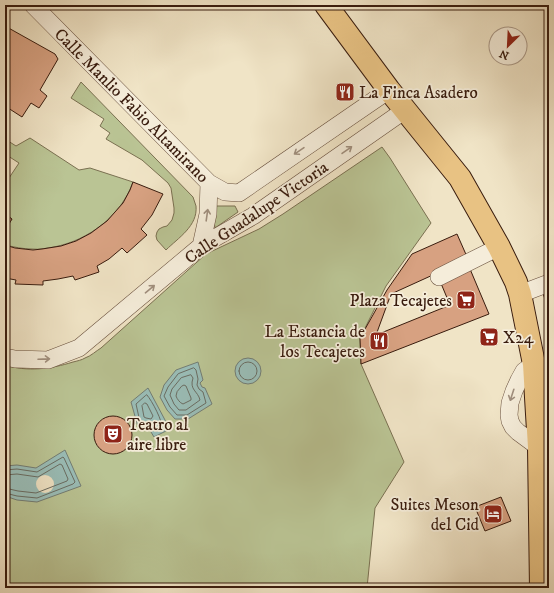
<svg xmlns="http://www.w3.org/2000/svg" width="554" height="593" viewBox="0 0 554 593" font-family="'IM FELL DW Pica',serif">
  <rect width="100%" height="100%" fill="#f0e4c6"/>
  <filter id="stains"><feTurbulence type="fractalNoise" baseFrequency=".005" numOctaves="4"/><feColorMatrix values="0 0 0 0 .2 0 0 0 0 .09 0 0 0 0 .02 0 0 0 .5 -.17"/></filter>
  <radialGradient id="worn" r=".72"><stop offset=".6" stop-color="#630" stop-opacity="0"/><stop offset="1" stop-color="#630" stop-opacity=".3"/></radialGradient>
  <path fill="#bac494" stroke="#7a7051" d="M 81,82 L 193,197 C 194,200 195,203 196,206 C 198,226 178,238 166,250 L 157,240 L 156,236 L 157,232 L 159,229 L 163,227 L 167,226 L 172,220 L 174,213 L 174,208 L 171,188 L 168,183 L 142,160 L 106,139 L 110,133 L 100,126 L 104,119 L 71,98 Z
    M 30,138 L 79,170 L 90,168 L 133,182 C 121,216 89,240 54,247 C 47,248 40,250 32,249 C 23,249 14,247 5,245 L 5,230 L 12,219 L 5,214 L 5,184 L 19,163 L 5,154 L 5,139 L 16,146 Z
    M 382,147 L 390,158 L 431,223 L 386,286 L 360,338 L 361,364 L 404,462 L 375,508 L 367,588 L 5,588 L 5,365 C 27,372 51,369 73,362 C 77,361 82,360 85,358 C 91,356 96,351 101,348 L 206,254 L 259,229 L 283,214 Z
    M 212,206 L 235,206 L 238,212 L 215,228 Z"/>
  <path fill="#9abeb8" stroke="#737d74" d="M235 371a13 13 0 1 1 26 0a13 13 0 1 1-26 0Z
    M 198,362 L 203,380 L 200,383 L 202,387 L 205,388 L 212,404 L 188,419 L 175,419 L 167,410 L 160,397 L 164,385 L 176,370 Z
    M 148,388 L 165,420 L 168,430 L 154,437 L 148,427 L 138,427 L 131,402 Z
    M 65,450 L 81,486 L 37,502 L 17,500 L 5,496 L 5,466 L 17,465 L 36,468 Z"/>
  <path fill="#f0e4c6" d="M36 484a9 9 0 1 1 18 0a9 9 0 1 1-18 0Z"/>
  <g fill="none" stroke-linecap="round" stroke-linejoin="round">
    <path stroke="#6a6d63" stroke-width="1" d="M239 371a9 9 0 1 1 18 0a9 9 0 1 1-18 0Z
      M 194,368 L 196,370 L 198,379 L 197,385 L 199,389 L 203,392 L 206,403 L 187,415 L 177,415 L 170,407 L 164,396 L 168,387 L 178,374 Z
      M 191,375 L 193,378 C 189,390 198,391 200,400 L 186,410 L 179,410 L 174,404 L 170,395 L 172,389 L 181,378 Z
      M 182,386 L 184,385 L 186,386 L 191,398 L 191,400 L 183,404 C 180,403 177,399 176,396 L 177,392 Z
      M 147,395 C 152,401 163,421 162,429 L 157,431 L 155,431 L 150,424 L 142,423 L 140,422 L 136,404 L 145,396 Z
      M 145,403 L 147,404 L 153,416 L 151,419 L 146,418 L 144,417 L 142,406 Z
      M 5,470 L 17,469 L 37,472 L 63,457 L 64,458 L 75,482 L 73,484 L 37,498 L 17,496 L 5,493
      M 5,475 L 17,474 L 38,477 L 60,464 L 62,465 L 68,479 L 67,481 L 36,493 L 18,491 L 5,488"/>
  </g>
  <path fill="#d7a181" stroke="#391c0e" d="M 5,26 L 55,54 L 58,59 L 40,90 L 47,96 L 39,108 L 31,103 L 22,117 L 5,106 Z
    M 133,182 L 163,194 L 152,215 L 141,229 L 147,235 L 127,253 L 122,248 L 109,259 L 97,266 L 99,272 L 75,280 L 73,276 L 58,279 L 43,281 L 43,285 L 15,284 L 16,280 L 5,278 L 5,245 L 15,248 L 33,250 L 42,249 L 61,246 L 76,241 L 91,233 L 107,221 L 123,203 L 130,190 Z
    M 5,214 L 12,219 L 5,230 Z
    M 457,234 L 468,259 L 391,294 L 376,335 L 450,305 L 440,281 L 470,269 L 489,314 L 361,364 L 360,338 L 387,290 L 412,254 Z
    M 549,288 L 549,312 L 542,290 Z
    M94 435a19 19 0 1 1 38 0a19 19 0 1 1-38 0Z
    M 501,497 L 511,521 L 485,531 L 475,507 Z"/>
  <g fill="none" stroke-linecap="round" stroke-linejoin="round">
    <defs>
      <path id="minor" d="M 33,5 L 209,183 L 225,192 L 239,193
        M 239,193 L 389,90
        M 201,246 L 208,214 L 209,183
        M 439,277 L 499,247
        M 520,294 L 549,283
        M 5,357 L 15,359 L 48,360 L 79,348 L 201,246 L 253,216 L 405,110
        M 545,452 L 518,432 L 513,427 L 510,421 L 509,415 L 510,403 L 514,391 L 519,380 L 524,371 L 534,364 L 549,381"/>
      <path id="major" d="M 326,5 L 389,90 L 460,178 L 499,247 L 516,282 L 520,294 L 534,364 L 539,447 L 541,588"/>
    </defs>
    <use href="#minor" stroke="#674e3c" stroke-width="18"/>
    <use href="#major" stroke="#391c0e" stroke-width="24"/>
    <use href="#minor" stroke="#f5edda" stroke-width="17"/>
    <use href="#major" stroke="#e8c283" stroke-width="22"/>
  </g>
  <defs><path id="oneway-shaft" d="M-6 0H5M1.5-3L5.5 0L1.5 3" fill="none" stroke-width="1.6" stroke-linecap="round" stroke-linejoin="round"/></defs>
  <g stroke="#a08f7e">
    <use href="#oneway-shaft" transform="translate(347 150) rotate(-35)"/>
    <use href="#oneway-shaft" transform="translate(299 151) rotate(146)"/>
    <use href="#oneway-shaft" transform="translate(207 215) rotate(-82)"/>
    <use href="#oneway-shaft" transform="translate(150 289) rotate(-40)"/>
    <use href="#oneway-shaft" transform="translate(44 359) rotate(-2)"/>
    <use href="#oneway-shaft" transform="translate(512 395) rotate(108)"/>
  </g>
  <defs>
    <symbol id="restaurant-square" viewBox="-11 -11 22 22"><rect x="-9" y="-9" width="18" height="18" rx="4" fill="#8f2418" stroke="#f5edda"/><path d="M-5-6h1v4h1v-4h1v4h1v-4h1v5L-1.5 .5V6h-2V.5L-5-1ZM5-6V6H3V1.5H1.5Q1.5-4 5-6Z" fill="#fff"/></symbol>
    <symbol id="supermarket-square" viewBox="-11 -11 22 22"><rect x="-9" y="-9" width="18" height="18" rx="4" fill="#8f2418" stroke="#f5edda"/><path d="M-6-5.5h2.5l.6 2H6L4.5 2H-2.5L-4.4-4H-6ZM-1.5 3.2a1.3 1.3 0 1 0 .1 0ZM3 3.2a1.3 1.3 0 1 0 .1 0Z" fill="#fff"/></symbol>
    <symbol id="theatre-square" viewBox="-11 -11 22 22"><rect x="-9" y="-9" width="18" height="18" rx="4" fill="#8f2418" stroke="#f5edda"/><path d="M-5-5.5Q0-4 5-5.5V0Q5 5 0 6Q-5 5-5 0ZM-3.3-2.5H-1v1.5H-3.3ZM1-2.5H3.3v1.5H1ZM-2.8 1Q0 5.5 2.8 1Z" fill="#fff"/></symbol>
    <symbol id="hotel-square" viewBox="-11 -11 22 22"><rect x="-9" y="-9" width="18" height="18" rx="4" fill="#8f2418" stroke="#f5edda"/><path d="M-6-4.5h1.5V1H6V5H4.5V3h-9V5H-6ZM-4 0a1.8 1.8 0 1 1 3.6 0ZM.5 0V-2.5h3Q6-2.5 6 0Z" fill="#fff"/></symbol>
  </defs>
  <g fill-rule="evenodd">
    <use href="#restaurant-square" x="334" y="81" width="22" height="22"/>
    <use href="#supermarket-square" x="455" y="289" width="22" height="22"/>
    <use href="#supermarket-square" x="478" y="326" width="22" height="22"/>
    <use href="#restaurant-square" x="368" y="330" width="22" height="22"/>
    <use href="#theatre-square" x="102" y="423" width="22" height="22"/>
    <use href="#hotel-square" x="482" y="503" width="22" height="22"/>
  </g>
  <g text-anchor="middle" stroke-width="3.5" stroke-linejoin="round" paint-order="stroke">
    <g font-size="17" fill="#391c0e" stroke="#f5edda" text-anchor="start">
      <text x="359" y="98">La Finca Asadero</text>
      <text x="452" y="306" text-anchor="end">Plaza Tecajetes</text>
      <text x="365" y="337" text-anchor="end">La Estancia de<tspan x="365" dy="20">los Tecajetes</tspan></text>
      <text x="503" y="343">X24</text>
      <text x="127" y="430">Teatro al<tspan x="127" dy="20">aire libre</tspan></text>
      <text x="479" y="510" text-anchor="end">Suites Meson<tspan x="479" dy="20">del Cid</tspan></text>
    </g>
    <g font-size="17" fill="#391c0e" stroke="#f5edda">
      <text transform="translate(132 105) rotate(45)" y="6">Calle Manlio Fabio Altamirano</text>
      <text transform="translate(256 212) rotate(-34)" y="6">Calle Guadalupe Victoria</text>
    </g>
  </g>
  <rect width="554" height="593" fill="none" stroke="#f0e4c6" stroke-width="20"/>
  <rect x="6" y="6" width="542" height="581" fill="none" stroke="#391c0e" stroke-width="2"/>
  <rect x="10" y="10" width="534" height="573" fill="none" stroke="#391c0e"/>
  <g transform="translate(508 46) rotate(204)"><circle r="19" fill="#f5edda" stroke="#aa9988"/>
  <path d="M0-3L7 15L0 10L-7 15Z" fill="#8f2418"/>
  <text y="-6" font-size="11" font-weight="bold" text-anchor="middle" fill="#391c0e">N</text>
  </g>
  <rect width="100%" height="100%" filter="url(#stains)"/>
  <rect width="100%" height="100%" fill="url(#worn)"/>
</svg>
